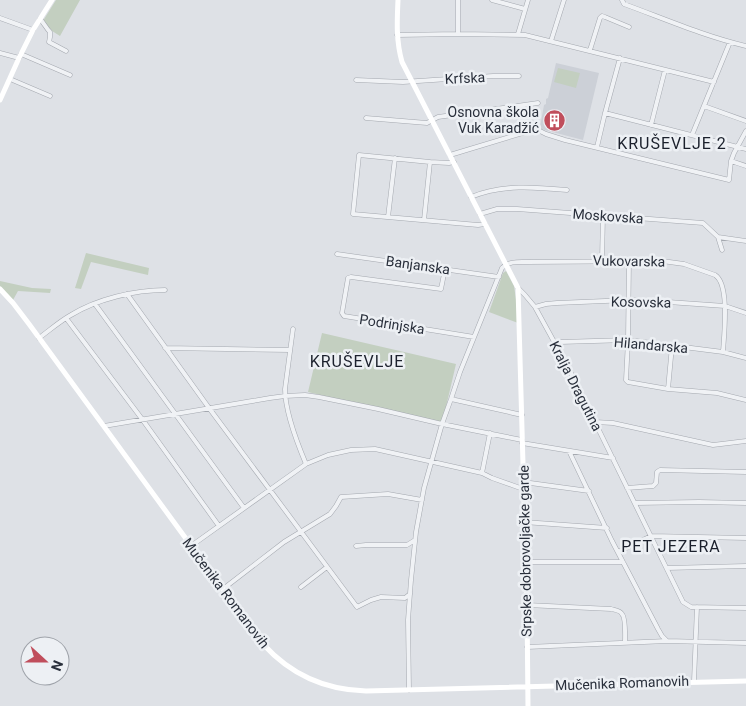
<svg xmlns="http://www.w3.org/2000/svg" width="746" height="706" viewBox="0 0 746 706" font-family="Roboto,sans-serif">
  <rect width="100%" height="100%" fill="#dee1e6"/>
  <path fill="#ccd0d7" d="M 556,63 L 599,73 L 583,140 L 541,129 L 540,127 L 544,105 L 546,104 L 546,99 L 548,98 Z"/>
  <path fill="#c3cfc0" d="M 56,0 L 80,0 L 60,36 L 41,24 Z
    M 558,68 L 580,73 L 576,88 L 554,82 Z
    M 86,253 L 149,268 L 148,275 L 91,262 L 81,289 L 75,288 Z
    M 506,271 L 514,286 L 517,306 L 518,323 L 489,312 L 503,273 Z
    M 0,281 L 32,288 L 51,289 L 50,293 L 18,291 L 13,300 L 0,287 Z
    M 322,333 L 456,364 L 442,424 L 308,392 Z"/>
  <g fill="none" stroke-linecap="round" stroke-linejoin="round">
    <defs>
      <path id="street" d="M 492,0 L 525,9
        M 622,0 L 624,4 C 665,19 704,36 746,46
        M 0,18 L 33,30
        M 40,19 C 44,23 46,28 50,32 L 50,37 L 49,42 L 66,51
        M 458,34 L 458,0
        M 518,34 L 528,0
        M 397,35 L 458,34 L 525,35 L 714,82
        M 551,41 L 564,0
        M 590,50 L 600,18 L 602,16 L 605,17 L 629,27
        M 0,53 L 19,58
        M 21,54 L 70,75
        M 620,58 L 605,113 L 746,149
        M 10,79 L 50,96
        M 356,80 L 403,82 L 493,76 L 519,76
        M 704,106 L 746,121
        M 366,118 L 427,123 L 438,117 L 538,103
        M 651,125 L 665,70
        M 692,135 L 730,42
        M 597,147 L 605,113
        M 450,155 L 536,129 L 546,134 L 565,140 L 729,180 L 731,161 L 734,153 L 746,131
        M 731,161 L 746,166
        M 454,162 L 449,163 L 430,162 L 359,155 L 353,214 L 478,225 L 485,224
        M 471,197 C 502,184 535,187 567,190
        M 480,214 L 497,209 L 517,209 L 703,223 L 718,237 L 722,250
        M 388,217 L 395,158
        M 424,220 L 430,162
        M 718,237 L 746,241
        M 337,254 L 499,277
        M 629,260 L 628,340 L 626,380 L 628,382 L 668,389 L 717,393 L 746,400
        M 602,261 L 603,215
        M 445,269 L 441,289 L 351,277 L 348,278 L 342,313 L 344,316 L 474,337
        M 518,288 L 525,295 L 535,307 L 569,369 L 683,602 L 691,607 L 746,608
        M 127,294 L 209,408 L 357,607 L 371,600 L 381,597 L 405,598 L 410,594
        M 95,304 L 244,508
        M 535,307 L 546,304 L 557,303 L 629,300 L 654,301 L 725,306 L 746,313
        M 66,318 L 142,419 L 219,526
        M 293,329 L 285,389 C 285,410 298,445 306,464
        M 39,338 C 50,330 60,321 71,315 C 97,299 135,290 165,290
        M 555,344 L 560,342 L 628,340 L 723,352 L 746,358
        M 165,348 L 290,350
        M 668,389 L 672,346
        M 451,399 L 522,415
        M 595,422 L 613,423 L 713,445 L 746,441
        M 104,426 L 270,398 L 285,396 L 305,395 L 319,397 L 378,409 L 442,424 L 522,440
        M 522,443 L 613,458
        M 569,451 L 612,541 L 658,629 L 662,636 L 667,641
        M 482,473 L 492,478 L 523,489
        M 523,482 L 589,491
        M 627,488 L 653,486 L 656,483 L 657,472 L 660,470 L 746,472
        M 635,503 L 699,502 L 746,503
        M 524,522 L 607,528
        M 191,546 L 306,464 L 328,455 L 351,450 L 375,449 L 482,473 L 490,433
        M 356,546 L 366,545 L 407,545 L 415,540
        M 618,552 L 651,536 L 746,538
        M 526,562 L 623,562
        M 667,568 L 746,566
        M 301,587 L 327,567
        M 223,589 L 284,542 L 330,514 L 336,506 L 341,497 L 388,494 L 422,500
        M 527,605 L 611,609 C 614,610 620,610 622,614 C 626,618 625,637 625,643
        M 527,647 L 667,641 L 746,643
        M 694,681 L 697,607
        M 409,690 L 408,620 L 411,580 L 416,532 L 424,488 L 442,424 L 451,399 L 460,372 L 502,268 C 509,261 518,262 527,262 L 662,261 L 684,264 L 715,275 C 730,284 724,335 723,352"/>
    </defs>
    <use href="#street" stroke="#a4a8af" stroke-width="5"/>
    <use href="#street" stroke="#f0f2f5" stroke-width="4"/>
    <path stroke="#fff" stroke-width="5" d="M 398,0 C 397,21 396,41 402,62 L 518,288 L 527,605 L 528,706
      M 0,100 L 19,58 L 33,30 L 52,0
      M 0,289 L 13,303 L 29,324 L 263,644 C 291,675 325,690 366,691 L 746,681"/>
  </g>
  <defs>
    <symbol id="building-disc" viewBox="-11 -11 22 22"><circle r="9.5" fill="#c04e5c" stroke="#edf0f4"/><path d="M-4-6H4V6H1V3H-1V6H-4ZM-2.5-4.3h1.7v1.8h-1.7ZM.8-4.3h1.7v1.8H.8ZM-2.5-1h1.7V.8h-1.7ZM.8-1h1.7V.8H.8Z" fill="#fff"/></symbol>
  </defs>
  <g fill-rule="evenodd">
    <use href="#building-disc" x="542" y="108" width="25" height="25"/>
  </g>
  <g text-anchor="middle" stroke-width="5" stroke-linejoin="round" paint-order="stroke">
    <g font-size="14" fill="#292f3b" stroke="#edf0f4">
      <text transform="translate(465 78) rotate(-3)" y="5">Krfska</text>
      <text transform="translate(608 216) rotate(4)" y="5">Moskovska</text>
      <text transform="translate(629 261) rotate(1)" y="5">Vukovarska</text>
      <text transform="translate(418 265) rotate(8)" y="5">Banjanska</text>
      <text transform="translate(641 302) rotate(1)" y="5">Kosovska</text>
      <text transform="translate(392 324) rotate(9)" y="5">Podrinjska</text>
      <text transform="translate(651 345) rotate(5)" y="5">Hilandarska</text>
      <text transform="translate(576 386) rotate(63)" y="5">Kralja Dragutina</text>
      <text transform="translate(525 551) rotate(-91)" y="5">Srpske dobrovoljačke garde</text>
      <text transform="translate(226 593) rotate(53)" y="5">Mučenika Romanovih</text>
      <text transform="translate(622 683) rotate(-2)" y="5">Mučenika Romanovih</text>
    </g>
    <g font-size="14" fill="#292f3b" stroke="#edf0f4" text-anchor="end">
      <text x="539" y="117">Osnovna škola<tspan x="539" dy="16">Vuk Karadžić</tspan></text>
    </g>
    <g font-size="16" letter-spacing="1" fill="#1b202c" stroke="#edf0f4">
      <text x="672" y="149">KRUŠEVLJE 2</text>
      <text x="357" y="367">KRUŠEVLJE</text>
      <text x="671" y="552">PET JEZERA</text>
    </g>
  </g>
  <g transform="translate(45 661) rotate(111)"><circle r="24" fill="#edf0f4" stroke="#9fa3aa"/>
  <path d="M0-4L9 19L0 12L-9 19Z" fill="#c04e5c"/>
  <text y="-8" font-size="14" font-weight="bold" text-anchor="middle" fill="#292f3b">N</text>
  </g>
</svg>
